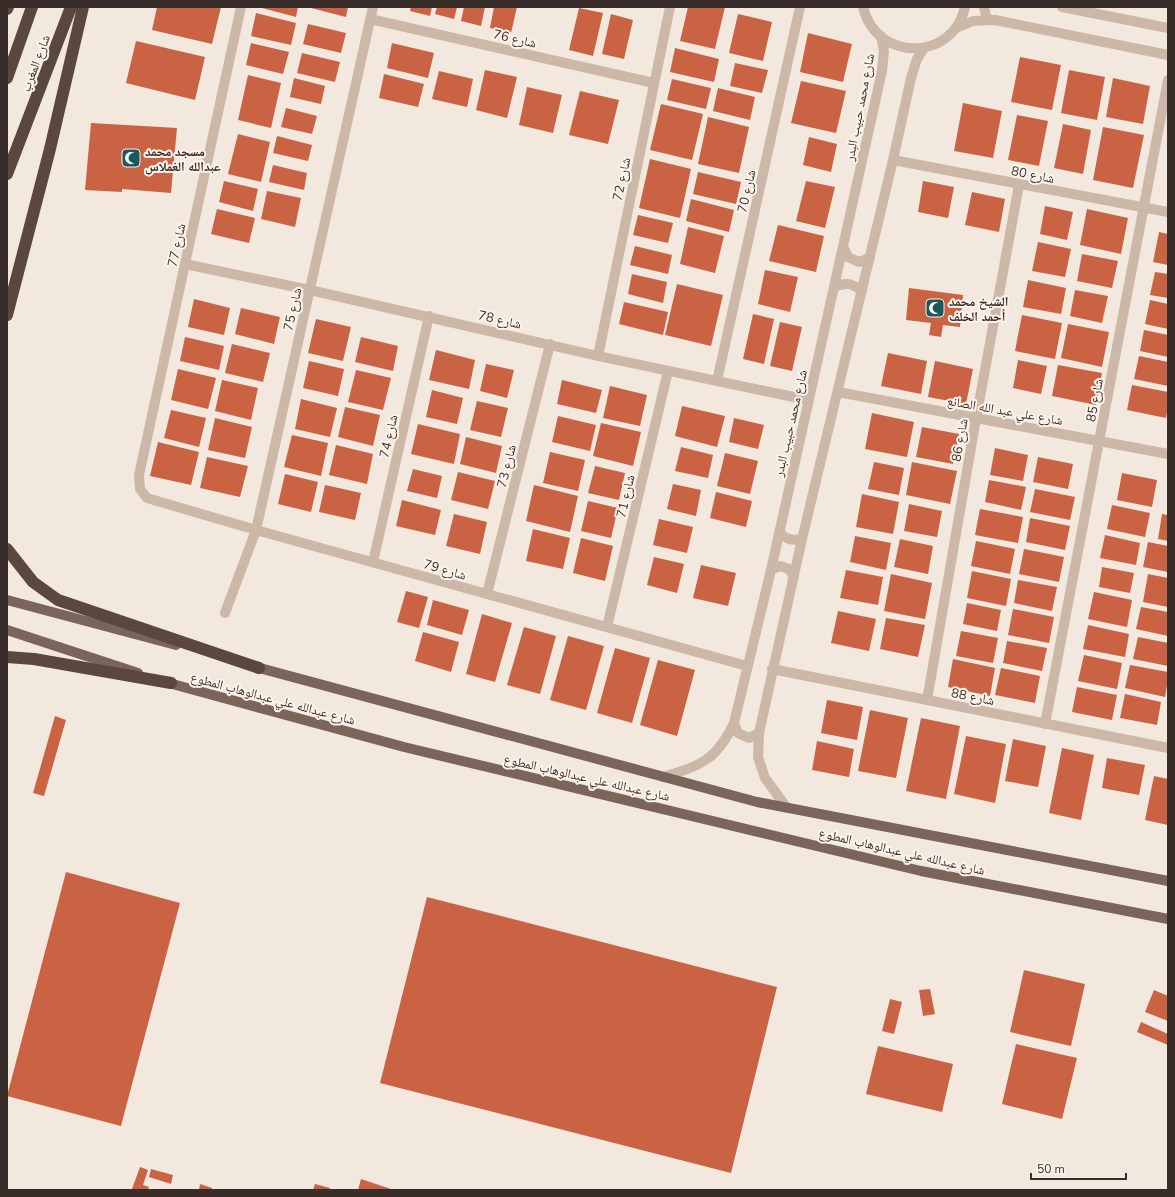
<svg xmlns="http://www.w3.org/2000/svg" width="1175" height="1197" viewBox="0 0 1175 1197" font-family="'Nunito Sans','Noto Naskh Arabic',sans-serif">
  <rect width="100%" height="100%" fill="#f3e8dd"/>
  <path fill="#ca6344" d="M 157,7 L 221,7 L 212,44 L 152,30 Z
    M 258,7 L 298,7 L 296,17 Z
    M 307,7 L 348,7 L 346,17 Z
    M 411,7 L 432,7 L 430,16 L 410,11 Z
    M 437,7 L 457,7 L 454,19 L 435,14 Z
    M 464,7 L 485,7 L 481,26 L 461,21 Z
    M 494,7 L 517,7 L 511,33 L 490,28 Z
    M 688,7 L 725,7 L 715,49 L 680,41 Z
    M 579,8 L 603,13 L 593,56 L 569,50 Z
    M 256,13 L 296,23 L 291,45 L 251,36 Z
    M 611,14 L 633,20 L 624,59 L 602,54 Z
    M 738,14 L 772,22 L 763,61 L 729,53 Z
    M 308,24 L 346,33 L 341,53 L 303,44 Z
    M 808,33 L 852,44 L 843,82 L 800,72 Z
    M 136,41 L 205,57 L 195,100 L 126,83 Z
    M 251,43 L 289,52 L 283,74 L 246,65 Z
    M 392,43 L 434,53 L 428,78 L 387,68 Z
    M 675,48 L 719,59 L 714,82 L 670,72 Z
    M 302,53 L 340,62 L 335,82 L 297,73 Z
    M 1020,57 L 1061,65 L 1052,110 L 1011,102 Z
    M 735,63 L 768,70 L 762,93 L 730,86 Z
    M 485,70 L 517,77 L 507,118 L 476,110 Z
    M 1069,70 L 1105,77 L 1097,120 L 1061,113 Z
    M 439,71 L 473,79 L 467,107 L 432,99 Z
    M 384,74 L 424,84 L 418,107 L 379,98 Z
    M 248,75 L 281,83 L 271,128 L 238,120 Z
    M 294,78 L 325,86 L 321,104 L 290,97 Z
    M 1113,78 L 1150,86 L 1143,124 L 1106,117 Z
    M 672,79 L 711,88 L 706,109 L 667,100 Z
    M 801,81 L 846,91 L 836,133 L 791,123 Z
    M 527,87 L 562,95 L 553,133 L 519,125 Z
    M 718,88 L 755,97 L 750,120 L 713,111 Z
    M 580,91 L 619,100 L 608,144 L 569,135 Z
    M 963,103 L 1002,111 L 993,158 L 954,151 Z
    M 661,104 L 703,114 L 692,160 L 650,150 Z
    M 286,108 L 317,116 L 312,134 L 281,127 Z
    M 1017,115 L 1048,121 L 1039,166 L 1008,160 Z
    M 708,117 L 749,127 L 739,173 L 698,164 Z
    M 91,123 L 177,128 L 171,193 L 122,189 L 122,192 L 85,190 Z
    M 1063,124 L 1091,130 L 1083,174 L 1054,168 Z
    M 1103,127 L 1144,135 L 1133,188 L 1093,180 Z
    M 238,134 L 270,142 L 261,182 L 228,174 Z
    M 277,136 L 312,145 L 308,161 L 273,153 Z
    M 809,137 L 837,144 L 831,172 L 803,165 Z
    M 650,159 L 691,169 L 680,218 L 639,208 Z
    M 273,165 L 307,173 L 304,190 L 269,182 Z
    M 698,172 L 741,182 L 736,204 L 693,194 Z
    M 224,181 L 258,189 L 253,211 L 219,202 Z
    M 806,181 L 835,187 L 825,228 L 796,221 Z
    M 923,181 L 954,187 L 948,218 L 918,212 Z
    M 267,191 L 301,198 L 295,227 L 261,219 Z
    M 972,192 L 1005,199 L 999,232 L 965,225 Z
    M 691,199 L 734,210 L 729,232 L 686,221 Z
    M 1045,206 L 1073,212 L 1067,240 L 1040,234 Z
    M 217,209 L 255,218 L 249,243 L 211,234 Z
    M 1087,209 L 1128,218 L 1121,254 L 1080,245 Z
    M 638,215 L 673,223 L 668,243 L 633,235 Z
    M 778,225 L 824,236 L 816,272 L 769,261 Z
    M 688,227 L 724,236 L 715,273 L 680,264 Z
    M 1159,232 L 1168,234 L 1168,265 L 1153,262 Z
    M 1038,242 L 1071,249 L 1065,277 L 1032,271 Z
    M 635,246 L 672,255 L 668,274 L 630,265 Z
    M 1082,254 L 1118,261 L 1112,288 L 1077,281 Z
    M 765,270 L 798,277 L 790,312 L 758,304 Z
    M 1155,272 L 1168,274 L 1168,298 L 1150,295 Z
    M 632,274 L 667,282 L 663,303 L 628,294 Z
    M 1028,280 L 1066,288 L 1061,314 L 1023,307 Z
    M 677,284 L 723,295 L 711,346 L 665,335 Z
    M 909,288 L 963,295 L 960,327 L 943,325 L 941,337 L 929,335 L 931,323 L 906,320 Z
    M 1075,290 L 1108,296 L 1102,323 L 1070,316 Z
    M 194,299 L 230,308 L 224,335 L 188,327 Z
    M 1150,300 L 1168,304 L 1168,329 L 1145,324 Z
    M 624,302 L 668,312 L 663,335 L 619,324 Z
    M 241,308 L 280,317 L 274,344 L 235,334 Z
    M 753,314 L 774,319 L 764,364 L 743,359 Z
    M 1022,315 L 1062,323 L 1055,359 L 1015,351 Z
    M 316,319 L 351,327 L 343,361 L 308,353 Z
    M 780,322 L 802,327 L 792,371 L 770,366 Z
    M 1068,324 L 1109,332 L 1102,367 L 1061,358 Z
    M 1144,330 L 1168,335 L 1168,357 L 1140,351 Z
    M 185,337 L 224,346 L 219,370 L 180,361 Z
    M 361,337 L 398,346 L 393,371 L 355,362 Z
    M 232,344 L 270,353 L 263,382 L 225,373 Z
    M 436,350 L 475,360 L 469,389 L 429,380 Z
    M 888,353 L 927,361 L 921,394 L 881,386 Z
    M 1139,356 L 1168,362 L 1168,386 L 1134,379 Z
    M 1018,360 L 1047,366 L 1041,394 L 1013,388 Z
    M 309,361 L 344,369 L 338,396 L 303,388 Z
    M 935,361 L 973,369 L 966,404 L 928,397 Z
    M 486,364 L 514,370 L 507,398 L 480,391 Z
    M 1058,365 L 1102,373 L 1096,405 L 1052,396 Z
    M 178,369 L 216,378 L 208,409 L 171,400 Z
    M 356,370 L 391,378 L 383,410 L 348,402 Z
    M 222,380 L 258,388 L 251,420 L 215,411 Z
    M 562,380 L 602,390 L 596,413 L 557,404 Z
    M 1132,385 L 1168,392 L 1168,407 L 1166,418 L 1127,410 Z
    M 610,386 L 647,395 L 640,426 L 603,418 Z
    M 432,390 L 463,398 L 457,424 L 426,417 Z
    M 301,399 L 337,408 L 330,437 L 295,429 Z
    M 477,401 L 508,408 L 501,437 L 470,430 Z
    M 682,406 L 725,416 L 717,447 L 675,436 Z
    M 345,407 L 380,415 L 373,446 L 338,437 Z
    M 171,410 L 206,418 L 199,447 L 164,438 Z
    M 872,413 L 914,422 L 907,457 L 865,449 Z
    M 558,416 L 596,425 L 590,451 L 552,442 Z
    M 215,418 L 252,427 L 245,458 L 208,450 Z
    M 734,418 L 764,425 L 758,449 L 729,442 Z
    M 601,423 L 641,432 L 633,466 L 593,456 Z
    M 418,424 L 460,434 L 454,464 L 411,454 Z
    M 922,427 L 959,434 L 953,464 L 916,457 Z
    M 292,435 L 328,443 L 321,476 L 284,467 Z
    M 466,437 L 502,446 L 496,473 L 460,464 Z
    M 158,442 L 199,452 L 191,485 L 150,476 Z
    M 336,445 L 373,454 L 367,484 L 329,475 Z
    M 681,447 L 713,455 L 708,478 L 675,471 Z
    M 995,448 L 1028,455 L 1023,481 L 990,475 Z
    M 550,452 L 585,460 L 578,491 L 543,483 Z
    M 725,453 L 758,461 L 750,494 L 717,486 Z
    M 207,457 L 248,466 L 240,497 L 200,488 Z
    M 1038,457 L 1073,464 L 1068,489 L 1033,482 Z
    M 874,462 L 904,468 L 899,495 L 868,489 Z
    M 912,462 L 957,471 L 950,504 L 906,495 Z
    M 595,466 L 625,473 L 619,500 L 588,493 Z
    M 413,469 L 442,476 L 437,498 L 407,491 Z
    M 458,472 L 495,481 L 488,509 L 451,500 Z
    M 1122,473 L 1157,480 L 1152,507 L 1117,500 Z
    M 285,474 L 318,482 L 311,512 L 278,504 Z
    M 989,480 L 1026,487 L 1021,510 L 985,502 Z
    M 673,484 L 701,490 L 696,516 L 667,509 Z
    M 325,485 L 361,493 L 355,520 L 319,512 Z
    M 534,485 L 578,496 L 570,532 L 526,521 Z
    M 1035,489 L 1075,497 L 1070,520 L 1030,512 Z
    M 716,492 L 752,501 L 746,527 L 710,518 Z
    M 862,494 L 899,502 L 893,534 L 856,527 Z
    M 402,500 L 441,510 L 435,535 L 396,526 Z
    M 588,501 L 618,508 L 611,538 L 581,531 Z
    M 909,504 L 942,511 L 937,537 L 904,531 Z
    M 1112,505 L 1150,513 L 1145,537 L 1107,529 Z
    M 980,509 L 1023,517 L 1018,543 L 975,535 Z
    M 454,514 L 487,522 L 480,554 L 446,546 Z
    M 1162,514 L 1168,515 L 1168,541 L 1158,539 Z
    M 1030,518 L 1070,526 L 1065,550 L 1026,542 Z
    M 659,519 L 693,527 L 687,553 L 653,545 Z
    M 533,529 L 570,538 L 563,569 L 526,561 Z
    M 1105,535 L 1140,543 L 1136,565 L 1100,558 Z
    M 855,536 L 891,543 L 886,570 L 850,562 Z
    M 581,538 L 613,546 L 605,581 L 573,573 Z
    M 900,539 L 933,546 L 928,574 L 894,567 Z
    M 976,541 L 1015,549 L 1010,574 L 971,566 Z
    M 1148,542 L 1168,546 L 1168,572 L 1143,567 Z
    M 1024,549 L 1064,557 L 1059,582 L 1019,574 Z
    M 654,557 L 684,564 L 677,593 L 647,585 Z
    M 701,565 L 736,573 L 728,606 L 693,598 Z
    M 1102,567 L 1134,573 L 1130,593 L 1099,587 Z
    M 846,570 L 883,577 L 878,605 L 840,598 Z
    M 972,571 L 1011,579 L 1006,606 L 967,598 Z
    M 891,574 L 932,583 L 925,619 L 884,611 Z
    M 1148,574 L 1168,578 L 1168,607 L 1143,602 Z
    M 1018,580 L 1057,587 L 1052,611 L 1014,603 Z
    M 406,591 L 428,597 L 419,628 L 397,622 Z
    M 1094,592 L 1132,600 L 1127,627 L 1088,619 Z
    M 433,600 L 469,610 L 462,635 L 427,625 Z
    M 967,603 L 1001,610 L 997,631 L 963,624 Z
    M 1141,607 L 1168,612 L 1168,636 L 1136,629 Z
    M 1013,609 L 1054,617 L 1049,643 L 1008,635 Z
    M 838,611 L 876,619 L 869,651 L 831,643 Z
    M 482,614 L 512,623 L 495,682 L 466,674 Z
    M 886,618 L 925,625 L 918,657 L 880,649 Z
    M 1088,625 L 1129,634 L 1125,657 L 1083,649 Z
    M 524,627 L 556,636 L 540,694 L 507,685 Z
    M 961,631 L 998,638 L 993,663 L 956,656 Z
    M 423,632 L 459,642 L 451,672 L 415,661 Z
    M 568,636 L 604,646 L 586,710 L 550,700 Z
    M 1138,637 L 1168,643 L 1168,666 L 1133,659 Z
    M 1007,641 L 1047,648 L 1042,671 L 1003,663 Z
    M 615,648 L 650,658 L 632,723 L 597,713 Z
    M 1084,655 L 1122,663 L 1117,689 L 1078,681 Z
    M 953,659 L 995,668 L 990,696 L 948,687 Z
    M 658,660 L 695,670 L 677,736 L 640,725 Z
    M 1130,665 L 1168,672 L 1168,680 L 1165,697 L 1125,688 Z
    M 1001,668 L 1040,676 L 1035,703 L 995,695 Z
    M 1077,687 L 1117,695 L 1112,720 L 1072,712 Z
    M 1125,694 L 1161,702 L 1157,725 L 1120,718 Z
    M 827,700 L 863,707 L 857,740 L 821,733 Z
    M 870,710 L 908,718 L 896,778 L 858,771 Z
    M 55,716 L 66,720 L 44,796 L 33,793 Z
    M 921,718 L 960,726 L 946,799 L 906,791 Z
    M 966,736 L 1006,744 L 995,803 L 954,794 Z
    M 1013,739 L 1046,746 L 1038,787 L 1005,781 Z
    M 817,741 L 854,749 L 849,777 L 812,770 Z
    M 1062,748 L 1094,755 L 1081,820 L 1049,813 Z
    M 1107,758 L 1145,765 L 1139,795 L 1102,788 Z
    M 1154,776 L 1168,779 L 1168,825 L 1145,820 Z
    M 66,872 L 180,903 L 121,1126 L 7,1096 Z
    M 427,897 L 777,987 L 731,1173 L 380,1083 Z
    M 1024,970 L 1085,984 L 1071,1046 L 1010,1032 Z
    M 930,989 L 935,1014 L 923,1016 L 919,990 Z
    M 1154,990 L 1168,996 L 1168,1021 L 1145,1012 Z
    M 890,999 L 902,1002 L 894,1034 L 882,1031 Z
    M 1141,1022 L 1168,1034 L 1168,1045 L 1137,1032 Z
    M 1016,1044 L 1077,1058 L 1062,1119 L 1002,1104 Z
    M 878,1046 L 953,1064 L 942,1112 L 866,1094 Z
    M 140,1167 L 148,1170 L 143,1185 L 149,1187 L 148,1190 L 132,1189 Z
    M 151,1169 L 173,1175 L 171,1184 L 149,1177 Z
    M 361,1179 L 394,1190 L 358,1190 Z
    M 200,1184 L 212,1188 L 212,1190 L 199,1190 Z
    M 315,1184 L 330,1188 L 329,1190 L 313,1190 Z"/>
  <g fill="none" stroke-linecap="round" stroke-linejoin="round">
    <path stroke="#ccb8a8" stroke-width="10" d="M 241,7 L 139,475 L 140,489 L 147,498 L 256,530 L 747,666
      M 863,7 C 876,62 953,62 965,7
      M 984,7 L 986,16 L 989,20
      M 1062,7 L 1168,28
      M 370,19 L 654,83
      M 956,28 L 973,21 L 995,20 L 1168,55
      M 893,160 L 1168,212
      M 843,246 L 848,257 L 859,262 L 870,258
      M 185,264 L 310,290 L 598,356 L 808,400
      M 834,287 C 847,282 851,283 862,291
      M 598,356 L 670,7
      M 717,381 L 800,7
      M 838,392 L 1168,454
      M 779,532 C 786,539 791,541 802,539
      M 373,562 L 429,316
      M 771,570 L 780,566 L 789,569 L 794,577
      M 487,594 L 550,344
      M 225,613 L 256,530 L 373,7
      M 607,627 L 668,371
      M 772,669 L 1168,748
      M 927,700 L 976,419 L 1019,185
      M 734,723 L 738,733 L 749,738 L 759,733
      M 1045,724 L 1168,80
      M 663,777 C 701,765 716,761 734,723 L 771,570 L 882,71 L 884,51 L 881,36
      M 787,808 L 765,778 L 758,757 L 759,733 L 802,539 L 893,160 L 911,78 L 917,59 L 924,48"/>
    <path stroke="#7b6459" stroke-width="10" d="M 7,600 L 176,645
      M 7,630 L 138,673
      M 252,666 L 757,802 L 1168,881
      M 165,682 L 404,747 L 921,871 L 1168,919"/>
    <path stroke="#5a473f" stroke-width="12" d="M 7,9 L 8,7
      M 7,78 L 32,7
      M 7,174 L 71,7
      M 7,315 L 50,149 L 83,7
      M 7,549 L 33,582 L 58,600 L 259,668
      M 7,657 L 34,659 L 171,683"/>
  </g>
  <defs>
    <symbol id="mosque-square" viewBox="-11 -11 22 22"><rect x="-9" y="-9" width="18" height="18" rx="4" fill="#1c595c" stroke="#fbf3ea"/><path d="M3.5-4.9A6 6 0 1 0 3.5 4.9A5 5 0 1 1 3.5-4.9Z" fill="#fff"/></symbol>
  </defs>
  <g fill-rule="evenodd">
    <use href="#mosque-square" x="120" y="147" width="22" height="22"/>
    <use href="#mosque-square" x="924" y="297" width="22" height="22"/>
  </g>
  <g text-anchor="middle" stroke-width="4" stroke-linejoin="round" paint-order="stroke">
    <g font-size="13" fill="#392d29" stroke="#fbf3ea">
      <text transform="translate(515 38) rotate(13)" y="5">شارع 76</text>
      <text transform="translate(35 63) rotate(-69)" y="5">شارع المغرب</text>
      <text transform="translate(859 107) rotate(-79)" y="5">شارع محمد حبيب البدر</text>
      <text transform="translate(1033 174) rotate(11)" y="5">شارع 80</text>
      <text transform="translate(621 179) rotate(-78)" y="5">شارع 72</text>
      <text transform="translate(746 191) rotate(-77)" y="5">شارع 70</text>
      <text transform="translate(176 245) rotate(-78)" y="5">شارع 77</text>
      <text transform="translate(292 309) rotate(-77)" y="5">شارع 75</text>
      <text transform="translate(500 319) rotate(13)" y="5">شارع 78</text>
      <text transform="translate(1094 400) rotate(-79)" y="5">شارع 85</text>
      <text transform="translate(1005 410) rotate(10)" y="5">شارع علي عبد الله الصانع</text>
      <text transform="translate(790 423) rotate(-77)" y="5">شارع محمد حبيب البدر</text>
      <text transform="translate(388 436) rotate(-77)" y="5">شارع 74</text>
      <text transform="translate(959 440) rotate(-80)" y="5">شارع 86</text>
      <text transform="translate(506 466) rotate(-76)" y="5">شارع 73</text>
      <text transform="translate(625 496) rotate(-77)" y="5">شارع 71</text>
      <text transform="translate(445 569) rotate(16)" y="5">شارع 79</text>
      <text transform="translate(973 696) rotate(11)" y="5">شارع 88</text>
      <text transform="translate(273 698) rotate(15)" y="5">شارع عبدالله علي عبدالوهاب المطوع</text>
      <text transform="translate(587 777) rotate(13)" y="5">شارع عبدالله علي عبدالوهاب المطوع</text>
      <text transform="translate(902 851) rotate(13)" y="5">شارع عبدالله علي عبدالوهاب المطوع</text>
    </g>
    <g font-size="13" font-weight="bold" fill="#392d29" stroke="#fbf3ea" text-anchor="start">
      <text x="145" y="156">مسجد محمد<tspan x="145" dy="15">عبدالله الغملاس</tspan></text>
      <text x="949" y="306">الشيخ محمد<tspan x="949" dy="15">أحمد الخلف</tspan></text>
    </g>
  </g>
  <rect width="1175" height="1197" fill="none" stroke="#392d29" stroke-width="16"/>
  <path d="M1031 1173v6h95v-6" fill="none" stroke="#392d29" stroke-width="2"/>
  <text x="1037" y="1173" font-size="12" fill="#392d29" stroke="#fbf3ea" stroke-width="3" paint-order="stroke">50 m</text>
</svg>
